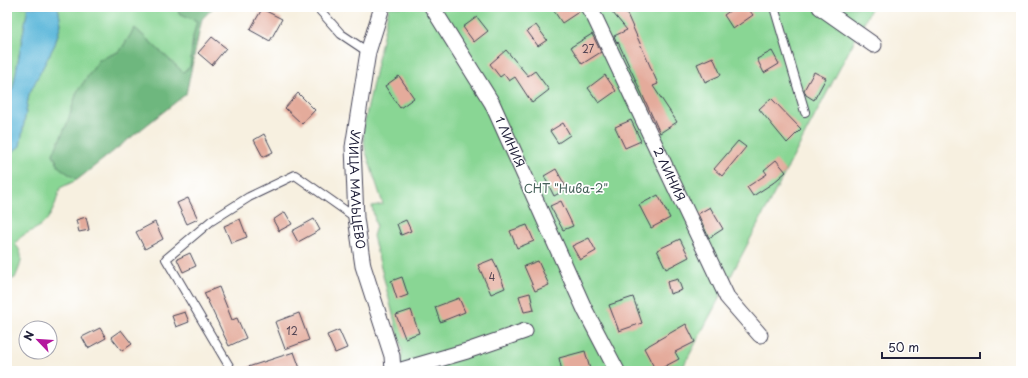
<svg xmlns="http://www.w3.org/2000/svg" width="1028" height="378" viewBox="0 0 1028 378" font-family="'Playpen Sans',sans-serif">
  <rect width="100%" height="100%" fill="#fff"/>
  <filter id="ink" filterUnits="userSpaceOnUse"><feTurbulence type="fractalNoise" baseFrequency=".025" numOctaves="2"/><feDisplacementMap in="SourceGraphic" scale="8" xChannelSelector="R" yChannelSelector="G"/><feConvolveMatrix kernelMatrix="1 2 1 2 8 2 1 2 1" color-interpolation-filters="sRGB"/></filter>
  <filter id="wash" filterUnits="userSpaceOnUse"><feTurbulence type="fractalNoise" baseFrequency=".012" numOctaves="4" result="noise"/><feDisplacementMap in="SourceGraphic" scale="16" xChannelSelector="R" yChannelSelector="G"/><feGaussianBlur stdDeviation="0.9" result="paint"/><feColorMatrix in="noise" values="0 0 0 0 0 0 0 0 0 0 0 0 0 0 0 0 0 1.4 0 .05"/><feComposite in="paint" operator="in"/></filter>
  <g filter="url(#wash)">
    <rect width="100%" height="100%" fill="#f7f0e0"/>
    <path fill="#89d694" stroke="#567c68" d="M 7,7 L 28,7 L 13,88 L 7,97 Z
      M 58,7 L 177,7 L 179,13 L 197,21 L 193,37 L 190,67 L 183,72 L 135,28 L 120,51 L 99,60 L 77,92 L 67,124 L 53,154 L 59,167 L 77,180 L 60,188 C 56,202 53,217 40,226 C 29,234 23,232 15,244 C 26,255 20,266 15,278 L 7,281 L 7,156 L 20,146 L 29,94 L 55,44 L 61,24 Z
      M 389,7 L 872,7 L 681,371 L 400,371 L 402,350 L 373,236 L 376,226 L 372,206 L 383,204 L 365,149 L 363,130 Z"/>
    <path fill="#6eb77e" stroke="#486c5c" d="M 177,7 L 214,7 L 202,19 L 186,94 L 77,180 L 59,167 L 53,154 L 67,124 L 77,92 L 99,60 L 120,51 L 135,28 L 183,72 L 190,67 L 193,37 L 197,21 L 179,13 Z"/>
    <path fill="#5db8da" stroke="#406d8a" d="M 28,7 L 58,7 L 61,24 L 55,44 L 29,94 L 20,146 L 7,156 L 7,97 L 13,88 Z"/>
    <g id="blocks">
      <path fill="#e4ab9b" d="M 561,7 L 579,7 L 580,11 L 562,23 L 554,11 Z
        M 608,7 L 635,7 L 627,14 L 658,84 L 653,86 L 677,122 L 660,133 L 618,42 L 617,43 L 614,36 L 627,30 Z
        M 735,7 L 747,7 L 753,15 L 733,29 L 724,15 Z
        M 262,9 L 282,19 L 270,41 L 250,30 Z
        M 477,17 L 488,31 L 474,42 L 463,27 Z
        M 536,25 L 547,40 L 538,46 L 527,31 Z
        M 592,34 L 601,52 L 582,64 L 571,47 Z
        M 212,37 L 226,48 L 212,65 L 198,53 Z
        M 506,50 L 528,76 L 535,71 L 549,90 L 532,103 L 515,77 L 509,81 L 504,74 L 500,77 L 490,64 Z
        M 772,51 L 779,64 L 764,73 L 757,59 Z
        M 713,57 L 721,75 L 705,82 L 697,64 Z
        M 814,72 L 826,78 L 814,100 L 806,95 L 804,90 Z
        M 605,75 L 616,91 L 599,103 L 588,88 Z
        M 399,76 L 414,98 L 400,108 L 385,86 Z
        M 298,93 L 315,110 L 302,124 L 285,108 Z
        M 771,98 L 801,129 L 787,143 L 759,109 Z
        M 631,120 L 641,141 L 625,148 L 615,127 Z
        M 563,123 L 570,135 L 558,143 L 550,131 Z
        M 264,134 L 273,152 L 263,157 L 254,140 Z
        M 738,141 L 746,147 L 722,176 L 714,169 Z
        M 776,160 L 786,172 L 773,183 L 753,196 L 747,187 L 767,174 L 764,170 Z
        M 556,169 L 567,189 L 554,196 L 544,176 Z
        M 658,195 L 670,218 L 651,228 L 639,205 Z
        M 188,198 L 198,219 L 187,224 L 177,203 Z
        M 561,201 L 573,226 L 563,230 L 550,206 Z
        M 710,207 L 723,229 L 709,238 L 698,214 Z
        M 285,212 L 292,224 L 279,231 L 273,220 Z
        M 86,217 L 89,230 L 79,232 L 76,220 Z
        M 240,219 L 247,237 L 231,243 L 224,226 Z
        M 314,219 L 320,230 L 298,242 L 292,231 Z
        M 406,220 L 411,231 L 401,235 L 397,224 Z
        M 155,222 L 163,239 L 145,249 L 136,232 Z
        M 527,225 L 534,241 L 517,248 L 510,231 Z
        M 589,238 L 596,251 L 580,260 L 572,246 Z
        M 680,239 L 689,257 L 666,269 L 657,250 Z
        M 190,253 L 196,266 L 183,272 L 177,259 Z
        M 493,259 L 505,288 L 491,294 L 478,265 Z
        M 538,261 L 549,285 L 535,291 L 524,266 Z
        M 402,277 L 408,295 L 397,299 L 391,281 Z
        M 678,279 L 682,290 L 670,294 L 667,282 Z
        M 219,287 L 232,320 L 237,318 L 246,338 L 229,346 L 204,293 Z
        M 530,293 L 534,310 L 524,312 L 519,296 Z
        M 633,297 L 642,323 L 619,331 L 609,305 Z
        M 459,298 L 465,312 L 440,322 L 435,307 Z
        M 411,310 L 419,333 L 405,338 L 396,315 Z
        M 185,312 L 189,322 L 176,327 L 172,316 Z
        M 299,313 L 309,340 L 285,349 L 275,322 Z
        M 686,324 L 695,342 L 675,352 L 679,359 L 656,371 L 644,348 Z
        M 100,328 L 106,338 L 88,348 L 82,337 Z
        M 121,330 L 132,344 L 122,351 L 111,337 Z
        M 339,330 L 347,348 L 335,353 L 327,335 Z
        M 585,351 L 590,369 L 562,371 L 559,358 Z
        M 294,352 L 301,371 L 242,371 L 242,369 Z"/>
    </g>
  </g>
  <g filter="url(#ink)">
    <use href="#blocks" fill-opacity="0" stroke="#424154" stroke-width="1"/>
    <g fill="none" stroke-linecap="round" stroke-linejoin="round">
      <defs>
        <path id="lane" d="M 317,7 L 341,34 L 368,52
          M 774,7 L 805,112
          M 232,371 L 166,259 L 211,221 L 249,197 L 295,175 L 356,218"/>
        <g id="street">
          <path id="s1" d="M 382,7 L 368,52 L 353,147 L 356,218 L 363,266 L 392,356 L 393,371"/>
          <path id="s2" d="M 432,7 L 492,103 L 585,310 L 617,371"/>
          <path id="s3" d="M 588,7 L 595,18 L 727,297 L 760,335"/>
          <path d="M 820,7 L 874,45"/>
          <path d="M 398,371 L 467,351 L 525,331"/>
        </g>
      </defs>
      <use href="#lane" stroke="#424154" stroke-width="10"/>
      <use href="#street" stroke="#424154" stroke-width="17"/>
      <use href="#lane" stroke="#fff" stroke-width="8"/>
      <use href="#street" stroke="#fff" stroke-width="15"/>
    </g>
  </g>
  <g text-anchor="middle" stroke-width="3.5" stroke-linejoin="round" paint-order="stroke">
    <g font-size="10" fill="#524453">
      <text x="588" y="53">27</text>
      <text x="492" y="281">4</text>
      <text x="292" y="335">12</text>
    </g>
    <g font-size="12" fill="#22223b" stroke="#fff">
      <text dy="4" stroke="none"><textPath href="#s2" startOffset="156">1 ЛИНИЯ</textPath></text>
      <text dy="4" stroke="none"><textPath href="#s3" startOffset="186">2 ЛИНИЯ</textPath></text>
      <text dy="4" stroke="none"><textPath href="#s1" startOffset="186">УЛИЦА МАЛЬЦЕВО</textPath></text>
    </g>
    <g font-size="12" fill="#46615a" stroke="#fff">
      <text x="566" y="193">СНТ "Нива-2"</text>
    </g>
  </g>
  <rect width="1028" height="378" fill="none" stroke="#fff" stroke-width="24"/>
  <g transform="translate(38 340) rotate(295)"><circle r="19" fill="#ffffff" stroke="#a7a7b1"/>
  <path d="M0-3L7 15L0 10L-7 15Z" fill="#b5179e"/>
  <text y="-6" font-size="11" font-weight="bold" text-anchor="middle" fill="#22223b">N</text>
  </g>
  <path d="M882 352v6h98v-6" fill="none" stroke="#22223b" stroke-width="2"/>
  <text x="888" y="352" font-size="12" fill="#22223b" stroke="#ffffff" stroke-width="3" paint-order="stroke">50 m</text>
</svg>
